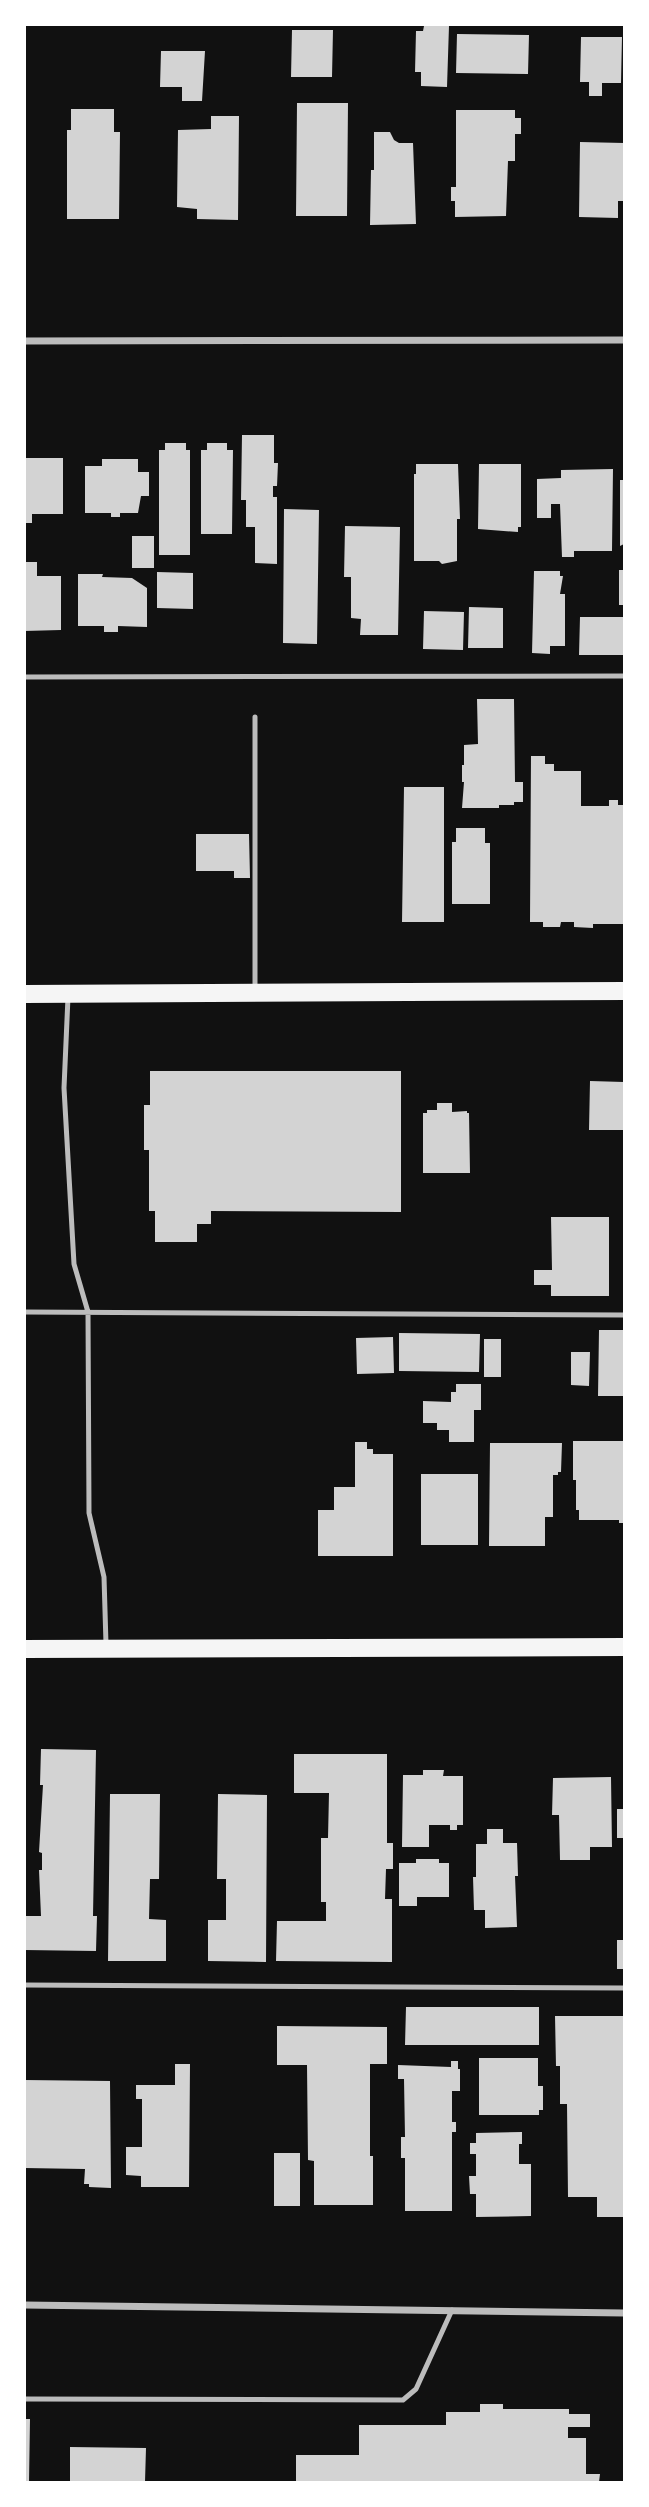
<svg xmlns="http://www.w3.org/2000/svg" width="649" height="2507" viewBox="0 0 649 2507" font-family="Overpass,sans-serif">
  <rect width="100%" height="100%" fill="#111"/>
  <path fill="#d3d3d3" d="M 424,26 L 449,26 L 447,87 L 421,86 L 421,72 L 415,72 L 416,31 L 423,31 Z
    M 292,30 L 333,30 L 332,77 L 291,77 Z
    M 457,34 L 529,35 L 528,74 L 456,73 Z
    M 581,37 L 622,37 L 621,83 L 602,83 L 602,96 L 589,96 L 589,82 L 580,82 Z
    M 161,51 L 205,51 L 202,101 L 182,101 L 182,87 L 160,87 Z
    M 297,103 L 348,103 L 347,216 L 296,216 Z
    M 71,109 L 114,109 L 114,132 L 120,132 L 119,219 L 67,219 L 67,130 L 71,130 Z
    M 456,110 L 515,110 L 515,118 L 521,118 L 521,134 L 515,134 L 515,161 L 508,161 L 506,216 L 455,217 L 455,201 L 451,201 L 451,187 L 456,187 Z
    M 211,116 L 239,116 L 238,220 L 197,219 L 197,209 L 177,207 L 178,130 L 211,129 Z
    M 374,132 L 390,132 L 394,140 L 399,143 L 413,143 L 416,224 L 370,225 L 371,170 L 374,170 Z
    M 580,142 L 624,143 L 624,201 L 618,201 L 618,218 L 579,217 Z
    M 242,435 L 274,435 L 274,463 L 278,463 L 277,486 L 273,486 L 273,497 L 277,497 L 277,564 L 255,563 L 255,527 L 246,527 L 246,500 L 241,500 Z
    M 165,443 L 186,443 L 186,450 L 190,450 L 190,555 L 159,555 L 159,450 L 165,450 Z
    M 207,443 L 227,443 L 227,450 L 233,450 L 232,534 L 201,534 L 201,450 L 207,450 Z
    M 24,458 L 63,458 L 63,514 L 32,514 L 32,523 L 24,523 Z
    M 102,459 L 138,459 L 138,472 L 149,472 L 149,496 L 141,496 L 138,513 L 120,513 L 120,517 L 111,517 L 111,513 L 85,513 L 85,466 L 102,466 Z
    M 416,464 L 458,464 L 460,519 L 457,519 L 457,561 L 442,564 L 439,561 L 414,561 L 414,474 L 416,474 Z
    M 479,464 L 521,464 L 521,527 L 518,527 L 518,532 L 478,529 Z
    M 613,469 L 612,551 L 574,551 L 574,557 L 562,557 L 560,504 L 551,504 L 551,518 L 537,518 L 537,479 L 561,478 L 561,470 Z
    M 620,480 L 624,480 L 624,544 L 620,546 Z
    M 284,509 L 319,510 L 317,644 L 283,643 Z
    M 345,526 L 400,527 L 398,635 L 360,635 L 361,619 L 351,618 L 351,577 L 344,577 Z
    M 132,536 L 154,536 L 154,568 L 132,568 Z
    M 24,562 L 37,562 L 37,576 L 61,576 L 61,630 L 24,631 Z
    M 619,570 L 624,570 L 624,605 L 619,605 Z
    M 534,571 L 560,571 L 560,576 L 563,576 L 560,594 L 565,594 L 565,646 L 550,646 L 550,654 L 532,653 Z
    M 157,572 L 193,573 L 193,609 L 157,608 Z
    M 78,574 L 103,574 L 102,577 L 132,578 L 147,588 L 147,627 L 118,626 L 118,632 L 104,632 L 104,626 L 78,626 Z
    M 469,607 L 503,608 L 503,648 L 468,648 Z
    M 424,611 L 464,612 L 463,650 L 423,649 Z
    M 580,617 L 624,617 L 624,655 L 579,655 Z
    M 477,699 L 514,699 L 515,782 L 523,782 L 523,802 L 514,802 L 514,805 L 499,805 L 499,808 L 462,808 L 464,782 L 462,782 L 462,765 L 464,765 L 464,745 L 478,744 Z
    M 531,756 L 545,756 L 545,764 L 554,764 L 554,771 L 581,771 L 581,806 L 609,806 L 609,800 L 618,800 L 618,805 L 623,805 L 623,924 L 593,924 L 593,928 L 574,927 L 574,922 L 561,922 L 560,927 L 543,927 L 543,922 L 530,922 Z
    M 404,787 L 444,787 L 444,922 L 402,922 Z
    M 456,828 L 485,828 L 485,843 L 490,843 L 490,904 L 452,904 L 452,842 L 456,842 Z
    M 196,834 L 249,834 L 250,878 L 234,878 L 234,871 L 196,871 Z
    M 150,1071 L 401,1071 L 401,1212 L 211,1211 L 211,1224 L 197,1224 L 197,1242 L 155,1242 L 155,1211 L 149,1211 L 149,1150 L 144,1150 L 144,1105 L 150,1105 Z
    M 590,1081 L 624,1082 L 624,1130 L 589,1130 Z
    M 437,1103 L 452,1103 L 452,1112 L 467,1111 L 467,1113 L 469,1113 L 470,1173 L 423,1173 L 423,1113 L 427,1113 L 427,1110 L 437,1110 Z
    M 551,1217 L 609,1217 L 609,1296 L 551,1296 L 551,1285 L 534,1285 L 534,1270 L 552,1270 Z
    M 599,1330 L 624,1330 L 624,1396 L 598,1396 Z
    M 399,1333 L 480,1334 L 479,1372 L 399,1371 Z
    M 393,1337 L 394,1373 L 357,1374 L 356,1338 Z
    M 484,1339 L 501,1339 L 501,1377 L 484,1377 Z
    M 571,1352 L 590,1352 L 589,1386 L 571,1385 Z
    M 456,1384 L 481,1384 L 481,1410 L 474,1410 L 474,1442 L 449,1442 L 449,1430 L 437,1430 L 437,1423 L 423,1423 L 423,1401 L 451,1402 L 451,1392 L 456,1392 Z
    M 573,1441 L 624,1441 L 624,1523 L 619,1523 L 619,1520 L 579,1520 L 579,1510 L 576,1510 L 576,1480 L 573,1480 Z
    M 355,1442 L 367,1442 L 367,1449 L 373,1449 L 373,1454 L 393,1454 L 393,1556 L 318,1556 L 318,1510 L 334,1510 L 334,1487 L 355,1487 Z
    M 490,1443 L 562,1443 L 561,1472 L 558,1472 L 558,1475 L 553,1475 L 553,1517 L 545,1517 L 545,1546 L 489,1546 Z
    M 421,1474 L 478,1474 L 478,1545 L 421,1545 Z
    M 41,1749 L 96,1750 L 93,1916 L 97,1916 L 96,1951 L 24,1950 L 24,1916 L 41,1916 L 39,1870 L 42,1870 L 42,1853 L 39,1852 L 43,1785 L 40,1785 Z
    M 294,1754 L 387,1754 L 387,1843 L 393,1843 L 393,1869 L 386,1869 L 385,1899 L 392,1899 L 392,1962 L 276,1961 L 277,1921 L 326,1921 L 326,1902 L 321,1902 L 321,1838 L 328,1838 L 329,1793 L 294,1793 Z
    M 423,1770 L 444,1770 L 443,1776 L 463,1776 L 463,1825 L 457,1825 L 457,1830 L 450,1830 L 450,1825 L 429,1825 L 429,1847 L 402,1847 L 403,1775 L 423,1775 Z
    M 611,1777 L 612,1847 L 590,1847 L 590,1860 L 560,1860 L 559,1815 L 552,1815 L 553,1778 Z
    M 110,1794 L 160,1794 L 159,1879 L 150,1879 L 149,1919 L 166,1920 L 166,1961 L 108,1961 Z
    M 218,1794 L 267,1795 L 266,1962 L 208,1961 L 208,1920 L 226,1920 L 226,1879 L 217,1879 Z
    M 617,1809 L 624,1809 L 624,1838 L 617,1838 Z
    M 487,1829 L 503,1829 L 503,1843 L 517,1843 L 518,1876 L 515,1876 L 517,1927 L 485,1928 L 485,1910 L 474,1910 L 473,1877 L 476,1877 L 476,1844 L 487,1844 Z
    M 416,1859 L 439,1859 L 439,1863 L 449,1863 L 449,1897 L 417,1897 L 417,1906 L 399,1906 L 399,1863 L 416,1863 Z
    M 617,1940 L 624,1940 L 624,1969 L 617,1969 Z
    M 406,2007 L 539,2007 L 539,2045 L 405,2045 Z
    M 555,2016 L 624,2016 L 624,2217 L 597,2217 L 597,2197 L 568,2197 L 567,2104 L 560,2104 L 560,2066 L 556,2066 Z
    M 277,2026 L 387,2027 L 387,2064 L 370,2064 L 370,2156 L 373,2156 L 373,2205 L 314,2205 L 314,2161 L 308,2160 L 307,2065 L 277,2065 Z
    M 479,2058 L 538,2058 L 538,2086 L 543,2086 L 543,2110 L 539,2110 L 539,2115 L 479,2115 Z
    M 451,2061 L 458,2061 L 458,2069 L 460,2069 L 460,2091 L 452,2091 L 452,2122 L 456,2122 L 456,2132 L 452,2132 L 452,2211 L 405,2211 L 405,2158 L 401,2158 L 401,2137 L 405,2137 L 404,2079 L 398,2079 L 398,2065 L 451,2067 Z
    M 175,2064 L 190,2064 L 189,2187 L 141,2187 L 141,2176 L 126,2175 L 126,2147 L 142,2147 L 142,2099 L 136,2099 L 136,2085 L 175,2085 Z
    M 24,2080 L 110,2081 L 111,2188 L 89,2187 L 89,2184 L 84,2184 L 85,2169 L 24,2168 Z
    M 522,2132 L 522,2144 L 519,2144 L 519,2164 L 531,2164 L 531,2216 L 476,2217 L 476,2194 L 470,2194 L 469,2176 L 476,2176 L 476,2154 L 470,2154 L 470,2143 L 476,2143 L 476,2133 Z
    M 274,2153 L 300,2153 L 300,2206 L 274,2206 Z
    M 480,2404 L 503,2404 L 503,2409 L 569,2409 L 569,2414 L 590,2414 L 590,2427 L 568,2427 L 568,2438 L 586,2438 L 586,2474 L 600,2474 L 599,2482 L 296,2482 L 296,2455 L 359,2455 L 359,2425 L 446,2425 L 446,2412 L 480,2412 Z
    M 24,2419 L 30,2419 L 29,2482 L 24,2482 Z
    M 70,2447 L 146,2448 L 145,2482 L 70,2482 Z"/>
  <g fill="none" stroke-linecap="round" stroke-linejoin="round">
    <path stroke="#bcbcbc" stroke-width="5" d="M 24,677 L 624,676
      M 255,990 L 255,717
      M 68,997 L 64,1088 L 74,1264 L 88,1312 L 89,1513 L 104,1577 L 106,1644
      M 24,1312 L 624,1315
      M 24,1985 L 624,1988
      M 24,2399 L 403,2400 L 416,2389 L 452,2310"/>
    <path stroke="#bcbcbc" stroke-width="7" d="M 24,341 L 624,340
      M 24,2305 L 624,2313"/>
    <path stroke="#f5f5f5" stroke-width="18" d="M 24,994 L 624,991
      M 24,1649 L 624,1647"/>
  </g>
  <rect width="649" height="2507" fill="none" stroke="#ffffff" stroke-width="52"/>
</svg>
